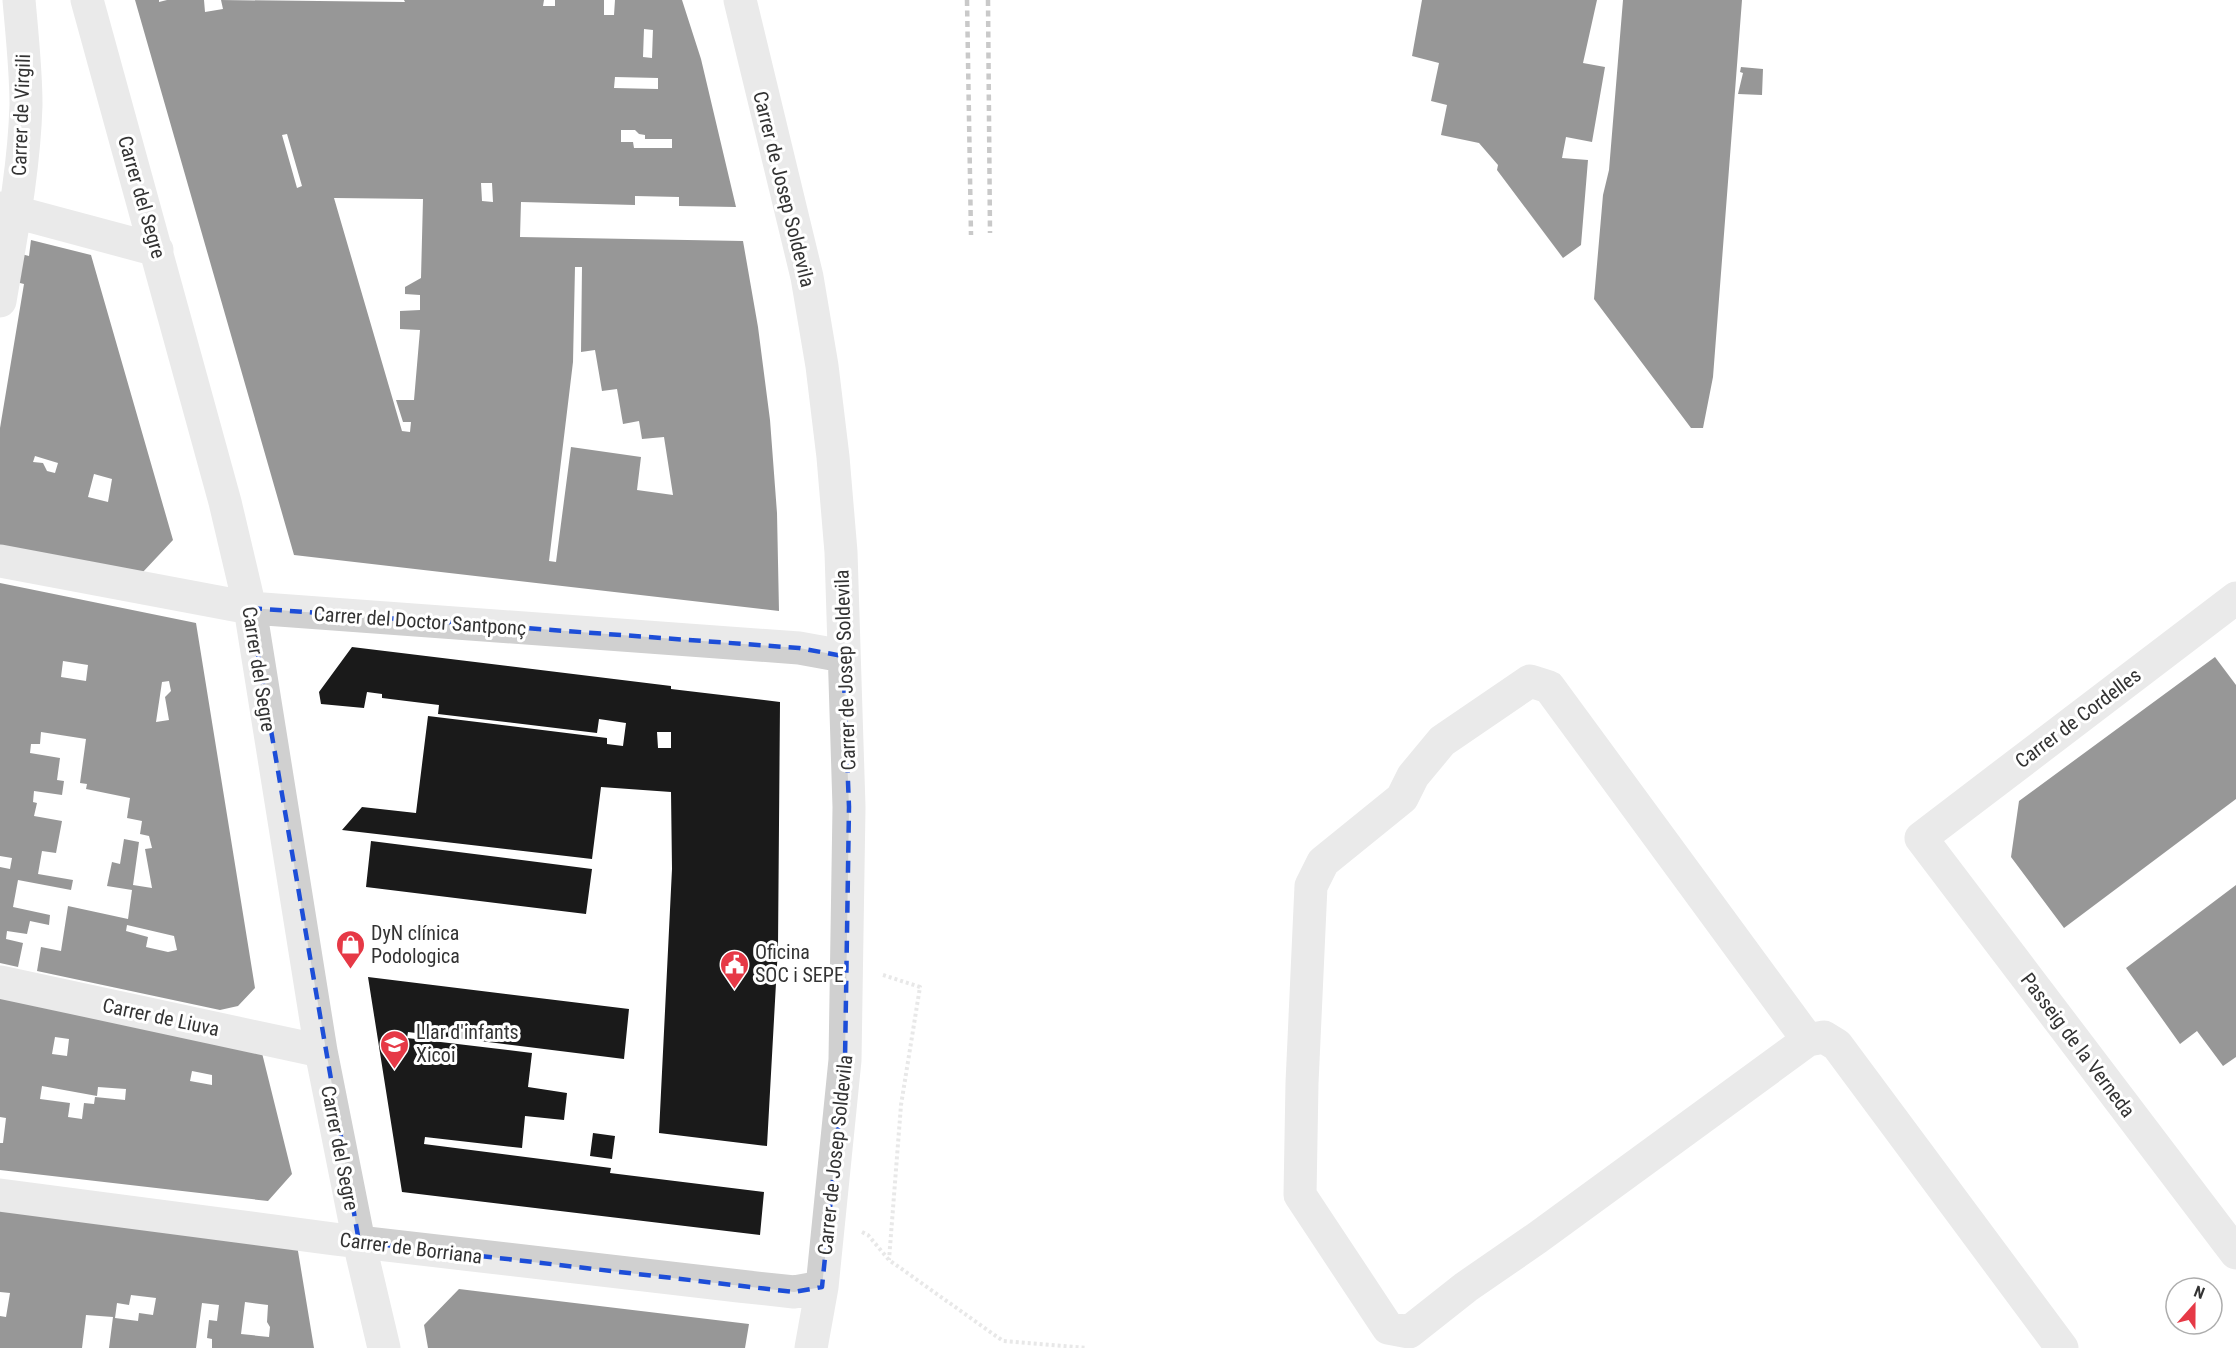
<svg xmlns="http://www.w3.org/2000/svg" width="2236" height="1348" viewBox="0 0 2236 1348" font-family="'Roboto Condensed',sans-serif">
  <rect width="100%" height="100%" fill="#fff"/>
  <path fill="#1a1a1a" fill-rule="evenodd" d="M 135,0 L 159,0 L 159,2 L 167,0 L 204,0 L 205,12 L 223,9 L 221,0 L 405,2 L 404,0 L 544,0 L 543,6 L 555,6 L 555,0 L 604,0 L 604,15 L 614,15 L 615,0 L 682,0 L 701,59 L 736,207 L 679,206 L 679,197 L 635,196 L 635,205 L 521,202 L 520,237 L 743,241 L 758,327 L 770,420 L 777,513 L 779,611 L 294,555 ZM 644,29 L 653,30 L 652,58 L 643,57 ZM 615,77 L 658,78 L 658,89 L 614,88 ZM 621,130 L 635,130 L 639,134 L 645,135 L 645,139 L 672,139 L 672,148 L 634,148 L 633,142 L 621,142 ZM 287,134 L 302,186 L 297,188 L 282,135 ZM 481,183 L 492,183 L 493,202 L 482,201 ZM 334,198 L 423,199 L 421,278 L 405,287 L 405,294 L 420,295 L 420,310 L 400,311 L 400,329 L 420,330 L 414,400 L 396,400 L 403,422 L 411,422 L 410,432 L 402,431 ZM 575,267 L 582,267 L 581,352 L 595,350 L 602,391 L 617,389 L 623,424 L 639,421 L 642,439 L 664,437 L 673,495 L 637,490 L 641,457 L 571,447 L 556,562 L 549,561 L 573,362 Z
    M 1422,0 L 1597,0 L 1583,63 L 1605,67 L 1592,142 L 1566,137 L 1562,158 L 1588,160 L 1581,245 L 1563,258 L 1497,170 L 1498,165 L 1479,143 L 1441,135 L 1447,105 L 1431,101 L 1439,63 L 1412,56 Z
    M 1623,0 L 1742,0 L 1713,377 L 1703,428 L 1691,428 L 1594,299 L 1603,195 L 1609,170 Z
    M 1741,67 L 1763,69 L 1762,95 L 1738,94 L 1743,73 L 1740,72 Z
    M 31,240 L 91,255 L 173,540 L 142,573 L 0,545 L 0,428 L 24,284 L 16,282 L 21,254 L 29,256 ZM 35,456 L 58,463 L 55,473 L 47,471 L 43,463 L 33,462 ZM 94,474 L 112,479 L 108,502 L 88,497 Z
    M 0,583 L 196,623 L 255,988 L 238,1006 L 220,1010 L 37,971 L 41,947 L 61,951 L 68,906 L 128,919 L 132,890 L 107,886 L 112,862 L 120,864 L 124,839 L 139,842 L 133,885 L 152,888 L 145,849 L 152,848 L 149,836 L 140,834 L 142,821 L 127,818 L 130,798 L 86,789 L 87,784 L 80,783 L 86,739 L 41,732 L 40,744 L 31,744 L 30,753 L 60,758 L 57,780 L 64,781 L 62,795 L 34,791 L 33,802 L 37,803 L 34,816 L 62,821 L 56,853 L 42,851 L 38,874 L 73,880 L 71,890 L 18,880 L 13,907 L 50,915 L 49,925 L 30,921 L 27,934 L 7,931 L 6,939 L 23,943 L 18,967 L 0,963 L 0,867 L 10,869 L 12,858 L 0,856 ZM 63,661 L 88,665 L 86,681 L 61,677 ZM 169,681 L 171,691 L 165,697 L 169,720 L 156,722 L 162,682 ZM 127,925 L 174,936 L 177,950 L 168,952 L 146,947 L 148,937 L 126,931 Z
    M 352,647 L 671,686 L 671,689 L 780,702 L 778,947 L 767,1146 L 659,1133 L 672,869 L 671,792 L 601,787 L 592,859 L 342,830 L 362,807 L 416,813 L 428,716 L 607,738 L 607,744 L 623,746 L 626,723 L 599,719 L 597,733 L 438,714 L 439,705 L 382,698 L 382,694 L 367,692 L 364,708 L 321,704 L 319,692 ZM 657,732 L 671,732 L 671,748 L 658,748 Z
    M 2215,657 L 2236,685 L 2236,799 L 2064,928 L 2011,857 L 2019,801 Z
    M 371,841 L 592,869 L 586,914 L 366,887 Z
    M 2236,885 L 2236,1057 L 2223,1066 L 2197,1031 L 2180,1044 L 2126,968 Z
    M 368,977 L 629,1009 L 624,1059 L 408,1032 L 407,1038 L 532,1053 L 528,1087 L 567,1093 L 564,1120 L 525,1116 L 522,1148 L 425,1137 L 424,1144 L 611,1168 L 610,1173 L 764,1192 L 760,1235 L 402,1192 Z
    M 0,997 L 262,1053 L 292,1174 L 268,1201 L 0,1170 L 0,1143 L 3,1143 L 6,1118 L 0,1117 ZM 55,1037 L 69,1039 L 67,1056 L 52,1054 ZM 192,1071 L 212,1075 L 212,1085 L 190,1081 ZM 42,1086 L 97,1096 L 98,1087 L 126,1089 L 125,1100 L 95,1097 L 94,1104 L 84,1103 L 82,1119 L 68,1117 L 70,1103 L 40,1099 Z
    M 593,1133 L 615,1136 L 612,1159 L 590,1156 Z
    M 0,1209 L 297,1245 L 314,1348 L 212,1348 L 212,1339 L 207,1338 L 209,1320 L 217,1321 L 219,1305 L 202,1303 L 196,1348 L 109,1348 L 113,1317 L 86,1315 L 82,1348 L 0,1348 L 0,1316 L 6,1317 L 10,1293 L 0,1292 ZM 131,1295 L 156,1298 L 153,1315 L 139,1313 L 138,1321 L 115,1318 L 117,1303 L 129,1305 ZM 245,1302 L 268,1305 L 267,1322 L 270,1327 L 269,1337 L 241,1334 Z
    M 459,1289 L 749,1324 L 745,1348 L 428,1348 L 424,1325 Z"/>
  <g fill="none" stroke-linecap="round" stroke-linejoin="round">
    <path stroke="#cdcdcd" stroke-width="4" stroke-dasharray="3 3" stroke-linecap="butt" d="M 883,975 L 920,987 L 901,1105 L 889,1260
      M 862,1232 L 868,1235 L 889,1260 L 1003,1341 L 1087,1348"/>
    <path stroke="#d0d0d0" stroke-width="33" d="M 87,0 L 225,502 L 250,608 L 321,1051 L 359,1242 L 384,1348
      M 740,0 L 807,277 L 822,366 L 833,457 L 841,552 L 849,807 L 845,1060 L 822,1287 L 811,1348
      M 0,208 L 157,250
      M 0,301 C 11,236 24,171 26,105 C 26,70 22,35 19,0
      M 0,561 L 250,608 L 799,648 L 843,656
      M 2236,598 L 1921,838 L 2236,1253
      M 0,982 L 321,1051
      M 1808,1040 L 1549,687 L 1530,681 L 1442,741 L 1413,776 L 1402,798 L 1323,862 L 1311,886 L 1302,1083 L 1300,1195 L 1388,1328 L 1409,1332 L 1466,1287 L 1537,1238 L 1808,1040 L 1824,1037 L 1837,1045 L 2062,1348
      M 0,1195 L 334,1239 L 739,1286 L 794,1292 L 822,1287"/>
    <path stroke="#888" stroke-width="4.5" stroke-dasharray="6 4.5" stroke-linecap="butt" d="M 967,0 L 971,235
      M 988,0 L 990,233"/>
  </g>
  <path d="M0 0H2236V1348H0ZM 250,608 L 799,648 L 843,656 L 849,807 L 845,1060 L 822,1287 L 794,1292 L 359,1242 Z" fill="#fff" fill-opacity=".55" fill-rule="evenodd"/>
  <path fill="none" stroke="#1d4ed8" stroke-width="4.5" stroke-dasharray="12 8" stroke-linejoin="round" d="M 250,608 L 799,648 L 843,656 L 849,807 L 845,1060 L 822,1287 L 794,1292 L 359,1242 Z"/>
  <defs>
    <symbol id="shop-pin" viewBox="-11 -11 22 30"><path d="M0 17L-7.5 6A9.5 9.5 0 1 1 7.5 6Z" fill="#e63946" stroke="#fff"/><path d="M-5-2.5h2.3a2.7 3.5 0 0 1 5.4 0H5L5.5 6h-11ZM-1.5-2.5h3a1.5 2.3 0 0 0-3 0Z" fill="#fff"/></symbol>
    <symbol id="civic-pin" viewBox="-11 -11 22 30"><path d="M0 17L-7.5 6A9.5 9.5 0 1 1 7.5 6Z" fill="#e63946" stroke="#fff"/><path d="M-.6-6.5H3V-4.5H.6V-3L4-1V1h2V6H-6V1h2V-1L-.6-3ZM-1.2 2.5V6h2.4V2.5Z" fill="#fff"/></symbol>
    <symbol id="school-pin" viewBox="-11 -11 22 30"><path d="M0 17L-7.5 6A9.5 9.5 0 1 1 7.5 6Z" fill="#e63946" stroke="#fff"/><path d="M0-5L7-2L0 1L-7-2ZM-4 1L0 2.5L4 1V4Q0 6-4 4Z" fill="#fff"/></symbol>
  </defs>
  <g fill-rule="evenodd">
    <use href="#shop-pin" x="334" y="928" width="33" height="45"/>
    <use href="#civic-pin" x="718" y="948" width="33" height="45"/>
    <use href="#school-pin" x="378" y="1028" width="33" height="45"/>
  </g>
  <g text-anchor="middle" stroke-width="6" stroke-linejoin="round" paint-order="stroke">
    <g font-size="20" fill="#333" stroke="#fff">
      <text transform="translate(21 115) rotate(-88)" y="7">Carrer de Virgili</text>
      <text transform="translate(784 189) rotate(76)" y="7">Carrer de Josep Soldevila</text>
      <text transform="translate(142 197) rotate(74)" y="7">Carrer del Segre</text>
      <text transform="translate(420 621) rotate(4)" y="7">Carrer del Doctor Santponç</text>
      <text transform="translate(259 669) rotate(81)" y="7">Carrer del Segre</text>
      <text transform="translate(845 670) rotate(-92)" y="7">Carrer de Josep Soldevila</text>
      <text transform="translate(2078 718) rotate(-37)" y="7">Carrer de Cordelles</text>
      <text transform="translate(161 1017) rotate(12)" y="7">Carrer de Liuva</text>
      <text transform="translate(2078 1045) rotate(53)" y="7">Passeig de la Verneda</text>
      <text transform="translate(340 1148) rotate(79)" y="7">Carrer del Segre</text>
      <text transform="translate(835 1155) rotate(-84)" y="7">Carrer de Josep Soldevila</text>
      <text transform="translate(411 1248) rotate(7)" y="7">Carrer de Borriana</text>
    </g>
    <g font-size="20" fill="#333" stroke="#fff" text-anchor="start">
      <text x="371" y="940">DyN clínica<tspan x="371" dy="23">Podologica</tspan></text>
      <text x="755" y="959">Oficina<tspan x="755" dy="23">SOC i SEPE</tspan></text>
      <text x="416" y="1039">Llar d'infants<tspan x="416" dy="23">Xicoi</tspan></text>
    </g>
  </g>
  <g transform="translate(2194 1306) rotate(21)"><circle r="28" fill="#ffffff" stroke="#adadad" stroke-width="1.5"/>
  <path d="M0-4.5L10 22L0 15L-10 22Z" fill="#e63946"/>
  <text y="-9" font-size="16" font-weight="bold" text-anchor="middle" fill="#333333">N</text>
  </g>
</svg>
